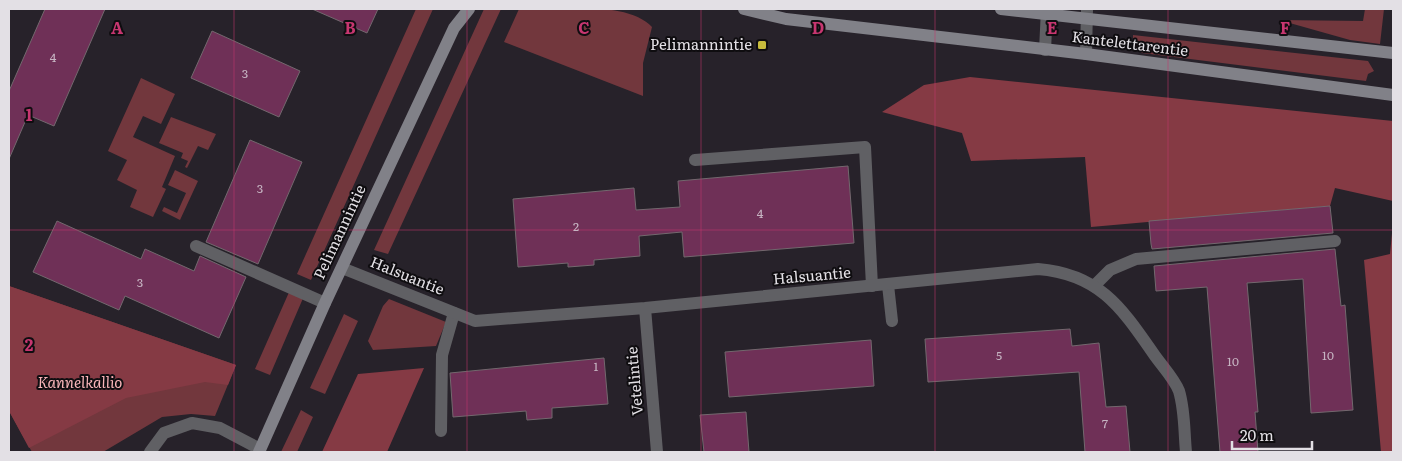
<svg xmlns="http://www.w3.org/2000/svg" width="1402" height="461" viewBox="0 0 1402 461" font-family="Literata,serif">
  <rect width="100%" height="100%" fill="#27222a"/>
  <path fill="#72373d" d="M 416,9 L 433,9 L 311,280 L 297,274 Z
    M 484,9 L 501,9 L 388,254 L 374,250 Z
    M 519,9 C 554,9 627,0 652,27 L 643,63 L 643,96 L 504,42 Z
    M 1365,9 L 1384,9 L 1380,44 L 1350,40 L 1279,20 L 1363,21 Z
    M 1133,35 L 1368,61 L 1374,71 L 1368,74 L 1366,81 L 1142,53 L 1133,43 Z
    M 141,78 L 175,94 L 161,124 L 143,116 L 133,137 L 175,156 L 162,187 L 166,189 L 153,217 L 130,207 L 137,190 L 117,180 L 127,160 L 108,151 Z
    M 171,117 L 216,134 L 208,150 L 198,146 L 187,168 L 185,167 L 188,161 L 181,158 L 183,153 L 159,143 Z
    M 175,170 L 198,181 L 180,220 L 162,211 L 164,207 L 177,213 L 186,193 L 168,185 Z
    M 9,286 L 236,365 L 215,416 L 191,414 L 162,417 L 103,452 L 32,452 L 9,411 Z
    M 290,290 L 304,296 L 270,375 L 255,369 Z
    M 389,299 L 446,322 L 436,346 L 373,350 L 368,341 L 383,306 Z
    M 344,314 L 358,321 L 325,394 L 310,388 Z
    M 301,410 L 313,417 L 297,452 L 281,452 Z"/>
  <path fill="#853a44" d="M 970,77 L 1393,121 L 1393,201 L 1335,188 L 1330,206 L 1091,227 L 1085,157 L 971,161 L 962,133 L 882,112 L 924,85 Z
    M 1393,223 L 1393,452 L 1381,452 L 1364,260 L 1390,254 Z
    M 9,286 L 236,365 L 228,385 L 205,382 L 126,398 L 29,448 L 9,411 Z
    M 424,368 L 387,452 L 322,452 L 358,374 Z"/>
  <path fill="#6f3057" stroke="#73686e" d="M 45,9 L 105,9 L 54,126 L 28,115 L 9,159 L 9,91 Z
    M 312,9 L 378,9 L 367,33 Z
    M 212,31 L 300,71 L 279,117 L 191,78 Z
    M 250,140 L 302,162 L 258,264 L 206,242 Z
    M 848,166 L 854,243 L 684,257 L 682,232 L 639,236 L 640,256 L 594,260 L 594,265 L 568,267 L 568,263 L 518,267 L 513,199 L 634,188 L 636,210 L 680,207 L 678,181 Z
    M 1330,206 L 1333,233 L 1152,249 L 1151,244 L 1149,221 Z
    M 57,221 L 141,259 L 145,249 L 194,271 L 200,256 L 246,277 L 219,338 L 125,296 L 119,310 L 33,272 Z
    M 1335,249 L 1341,306 L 1345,305 L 1353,410 L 1311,413 L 1303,279 L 1247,283 L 1258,412 L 1255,412 L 1258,452 L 1220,452 L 1207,287 L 1156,291 L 1154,266 Z
    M 1070,329 L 1072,346 L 1099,343 L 1106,407 L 1126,406 L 1130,452 L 1085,452 L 1079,372 L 928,382 L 925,339 Z
    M 871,340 L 874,386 L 729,397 L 725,352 Z
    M 604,358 L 608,404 L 552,408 L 552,418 L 527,420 L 526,411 L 453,417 L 450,373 Z
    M 746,412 L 749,452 L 704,452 L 700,415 Z"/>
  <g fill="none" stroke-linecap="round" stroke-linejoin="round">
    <path stroke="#606064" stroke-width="12" d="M 695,160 L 865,147 L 872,286
      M 196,246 L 325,303
      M 888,285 L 892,321
      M 1094,286 L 1110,270 L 1136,259 L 1335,241
      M 441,431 L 442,355 L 454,313
      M 150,452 L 164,433 L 192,423 L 220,428 L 260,449"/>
    <path stroke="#606064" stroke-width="12" d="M 1045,50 L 1047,9
      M 1086,54 L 1087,9
      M 342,268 L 475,321 L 645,308 L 1038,269 C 1099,274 1121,307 1153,353 C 1161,365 1174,378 1179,391 C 1185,411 1184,432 1186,452
      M 645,308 L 657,452"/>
    <path stroke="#818188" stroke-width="12" d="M 744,9 L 786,19 L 1086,54 L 1393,95
      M 1001,9 L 1393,53
      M 259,452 L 325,303 L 454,28 L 469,9"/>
  </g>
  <path fill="none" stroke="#c73670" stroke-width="1" stroke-opacity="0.55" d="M 234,9 L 234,452M 467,9 L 467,452M 701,9 L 701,452M 935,9 L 935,452M 1168,9 L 1168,452M 9,230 L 1393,230"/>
  <rect fill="#c7bb3c" stroke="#0f0d10" stroke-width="2" x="757" y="40" width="10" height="10" rx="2.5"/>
  <g text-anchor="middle" stroke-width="4" stroke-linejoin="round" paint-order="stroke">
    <g font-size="12" fill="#c6b4c2">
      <text x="53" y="62">4</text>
      <text x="245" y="78">3</text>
      <text x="260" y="193">3</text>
      <text x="760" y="218">4</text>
      <text x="576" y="231">2</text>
      <text x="140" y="287">3</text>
      <text x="999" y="360">5</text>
      <text x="1328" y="360">10</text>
      <text x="1233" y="366">10</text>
      <text x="596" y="371">1</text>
      <text x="1105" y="428">7</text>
    </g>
    <g font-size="15" fill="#e3e0e5" stroke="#0f0d10">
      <text transform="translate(1130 44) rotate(7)" y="5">Kantelettarentie</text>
      <text transform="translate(340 232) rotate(-65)" y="5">Pelimannintie</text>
      <text transform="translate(407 276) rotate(22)" y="5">Halsuantie</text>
      <text transform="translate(812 276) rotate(-5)" y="5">Halsuantie</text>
      <text transform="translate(635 381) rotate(-95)" y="5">Vetelintie</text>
    </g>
    <g font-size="15" fill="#e3e0e5" stroke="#0f0d10" text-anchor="end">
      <text x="752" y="50">Pelimannintie</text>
    </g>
    <g font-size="15" font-style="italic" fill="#f9b5b9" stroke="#0f0d10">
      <text x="80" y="388">Kannelkallio</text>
    </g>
  </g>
  <g font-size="16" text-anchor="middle" font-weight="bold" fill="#c73670" stroke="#0f0d10" stroke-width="4" stroke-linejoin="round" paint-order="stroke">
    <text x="117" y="34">A</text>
    <text x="350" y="34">B</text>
    <text x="584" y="34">C</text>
    <text x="818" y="34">D</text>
    <text x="1052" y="34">E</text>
    <text x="1285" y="34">F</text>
    <text x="29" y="121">1</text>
    <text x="29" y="351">2</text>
  </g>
  <rect width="1402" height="461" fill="none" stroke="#e3e0e5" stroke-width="20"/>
  <path d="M1232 441v8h80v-8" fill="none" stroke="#e3e0e5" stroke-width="2.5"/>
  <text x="1240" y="441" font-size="15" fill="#e3e0e5" stroke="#0f0d10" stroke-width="4" paint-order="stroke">20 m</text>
</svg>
